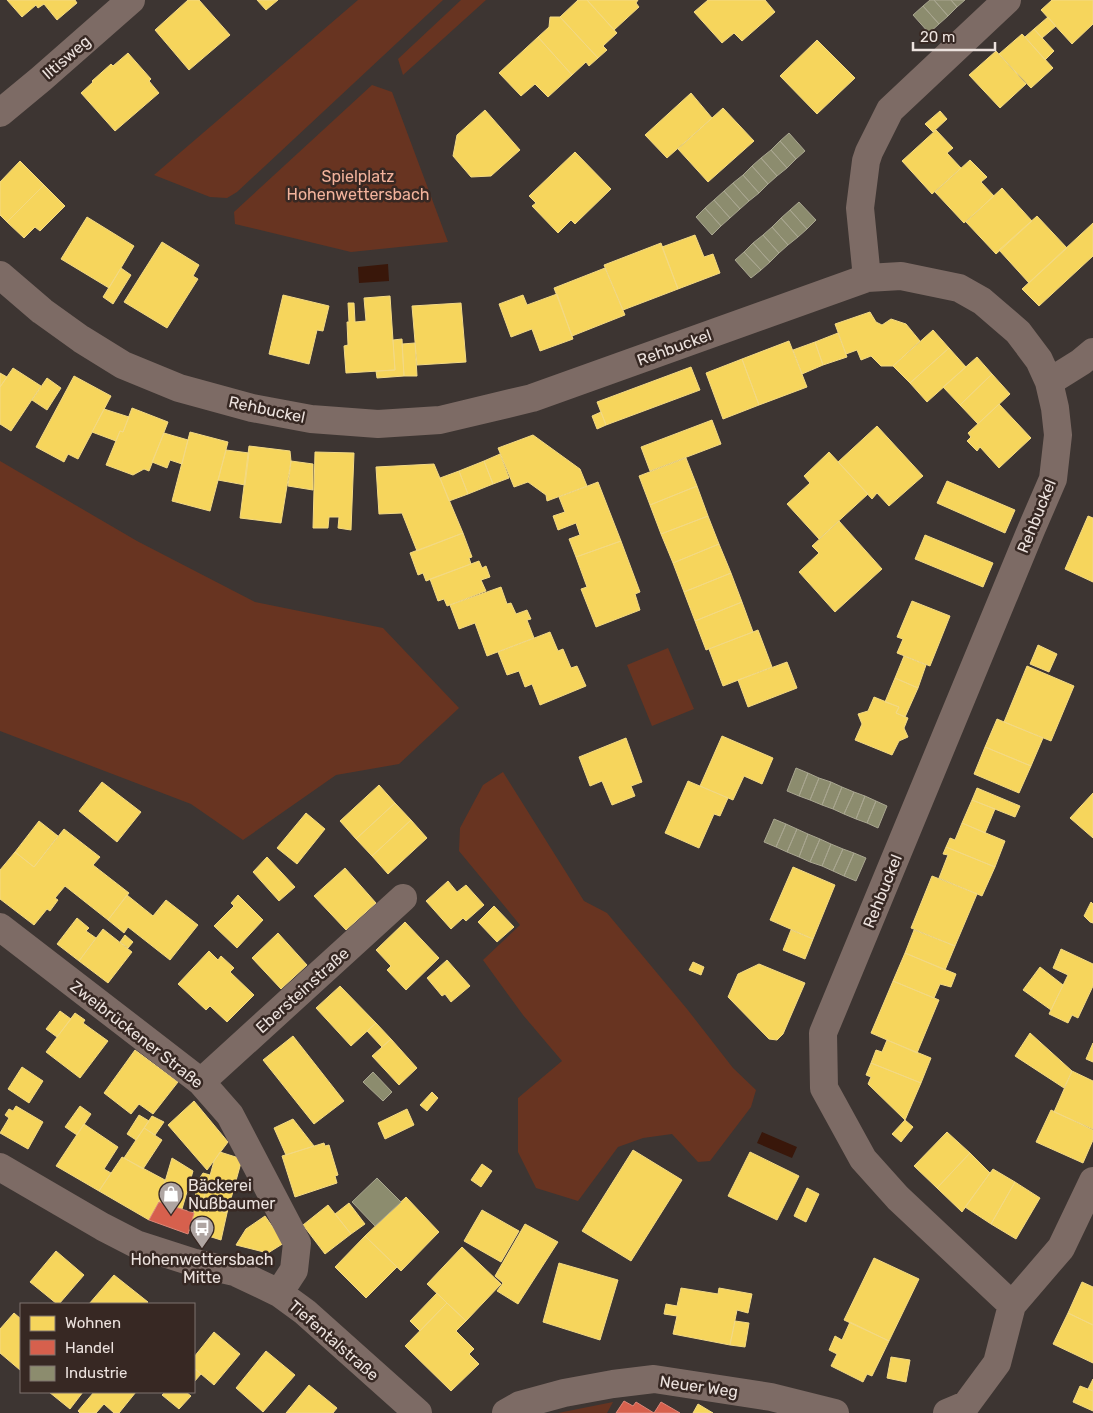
<svg xmlns="http://www.w3.org/2000/svg" width="1093" height="1413" viewBox="0 0 1093 1413" font-family="Rubik,sans-serif">
  <rect width="100%" height="100%" fill="#3d3532"/>
  <path fill="#683421" d="M 358,0 L 443,0 L 237,192 L 227,198 L 210,197 L 154,175 Z
    M 461,0 L 486,0 L 403,75 L 398,59 Z
    M 372,85 L 392,92 L 448,242 L 351,252 L 235,224 L 234,212 Z
    M 0,461 L 137,541 L 255,602 L 383,628 L 459,708 L 399,764 L 336,775 L 243,840 L 191,804 L 0,731 Z
    M 668,648 L 694,709 L 652,726 L 627,665 Z
    M 503,772 L 584,901 L 607,913 L 687,1009 L 733,1068 L 756,1090 L 751,1107 L 710,1161 L 698,1162 L 672,1134 L 643,1138 L 618,1147 L 578,1201 L 536,1188 L 518,1152 L 518,1098 L 562,1061 L 523,1015 L 483,960 L 520,925 L 459,851 L 460,828 L 483,785 Z
    M 613,1402 L 607,1413 L 558,1413 Z"/>
  <path fill="#39170a" d="M 388,264 L 389,281 L 359,283 L 358,267 Z
    M 762,1132 L 797,1147 L 792,1158 L 757,1143 Z"/>
  <path fill="#f6d55c" stroke="#f3d983" d="M 7,0 L 75,0 L 77,3 L 57,20 L 44,4 L 38,8 L 36,5 L 22,17 Z
    M 188,0 L 199,0 L 230,35 L 189,70 L 155,30 Z
    M 257,0 L 278,0 L 266,10 Z
    M 578,0 L 587,0 L 617,33 L 603,46 L 607,50 L 598,58 L 560,17 Z
    M 587,0 L 638,0 L 636,3 L 639,7 L 614,30 Z
    M 708,0 L 765,0 L 775,12 L 742,41 L 734,33 L 722,43 L 694,12 Z
    M 1052,0 L 1093,0 L 1093,24 L 1072,44 L 1041,10 Z
    M 550,17 L 560,17 L 598,58 L 589,66 L 586,62 L 572,75 L 538,37 L 549,27 Z
    M 1048,17 L 1056,26 L 1042,38 L 1034,29 Z
    M 1034,29 L 1054,51 L 1045,60 L 1025,37 Z
    M 1022,34 L 1053,68 L 1031,88 L 999,54 Z
    M 538,37 L 572,75 L 548,97 L 535,84 L 521,96 L 499,73 Z
    M 817,40 L 855,78 L 817,114 L 780,76 Z
    M 996,51 L 1026,84 L 1000,108 L 969,75 Z
    M 128,53 L 151,79 L 149,81 L 159,93 L 115,131 L 81,93 L 93,82 L 92,81 L 111,64 L 113,66 Z
    M 691,93 L 712,118 L 667,158 L 645,135 Z
    M 723,108 L 754,141 L 708,182 L 678,149 Z
    M 485,110 L 520,150 L 491,176 L 471,177 L 453,156 L 457,135 Z
    M 940,111 L 947,119 L 933,132 L 925,124 Z
    M 936,130 L 953,148 L 947,153 L 961,168 L 932,194 L 902,161 Z
    M 575,152 L 611,189 L 575,224 L 571,220 L 558,233 L 532,206 L 536,203 L 529,196 Z
    M 970,160 L 987,177 L 981,182 L 994,196 L 964,223 L 935,192 Z
    M 20,161 L 44,185 L 7,222 L 0,215 L 0,182 Z
    M 44,185 L 65,206 L 40,231 L 35,227 L 24,238 L 7,222 Z
    M 1002,188 L 1032,221 L 996,254 L 966,222 Z
    M 1037,216 L 1067,248 L 1029,283 L 999,250 Z
    M 87,217 L 134,246 L 109,288 L 61,259 Z
    M 1093,223 L 1093,256 L 1039,306 L 1022,289 Z
    M 695,235 L 704,257 L 713,254 L 720,273 L 678,289 L 662,247 Z
    M 162,242 L 199,265 L 193,276 L 198,279 L 167,328 L 124,302 Z
    M 661,243 L 678,289 L 623,310 L 604,265 Z
    M 121,268 L 131,275 L 113,304 L 103,297 Z
    M 605,268 L 625,315 L 572,336 L 554,288 Z
    M 557,294 L 573,339 L 540,351 L 532,329 L 511,337 L 499,304 L 523,295 L 527,305 Z
    M 283,295 L 329,306 L 323,331 L 317,330 L 309,364 L 269,354 Z
    M 390,296 L 395,370 L 346,373 L 344,346 L 348,345 L 347,322 L 349,322 L 348,303 L 354,303 L 355,322 L 366,321 L 364,298 Z
    M 461,303 L 466,362 L 417,365 L 412,306 Z
    M 870,312 L 876,322 L 882,325 L 891,319 L 906,324 L 920,341 L 893,366 L 881,366 L 871,356 L 861,360 L 857,350 L 846,354 L 835,324 Z
    M 933,330 L 949,348 L 910,383 L 893,366 Z
    M 838,333 L 847,357 L 823,365 L 815,342 Z
    M 402,339 L 404,376 L 377,378 L 376,371 L 395,370 L 393,340 Z
    M 789,341 L 807,387 L 759,405 L 742,359 Z
    M 815,342 L 823,365 L 802,374 L 793,350 Z
    M 415,343 L 417,376 L 404,376 L 402,344 Z
    M 949,348 L 966,367 L 927,402 L 910,383 Z
    M 977,357 L 992,374 L 960,405 L 943,387 Z
    M 742,359 L 759,405 L 723,419 L 706,373 Z
    M 691,367 L 700,390 L 606,425 L 597,402 Z
    M 13,368 L 41,386 L 11,431 L 0,424 L 0,387 Z
    M 0,373 L 7,377 L 0,387 Z
    M 992,374 L 1010,394 L 978,424 L 960,405 Z
    M 74,376 L 111,396 L 78,459 L 68,454 L 64,462 L 36,447 Z
    M 47,378 L 61,388 L 47,410 L 32,400 Z
    M 999,404 L 1031,438 L 999,468 L 980,447 L 977,451 L 967,441 L 971,437 L 968,433 Z
    M 132,408 L 168,422 L 149,471 L 144,469 L 133,475 L 106,465 L 120,431 L 123,432 Z
    M 104,409 L 129,417 L 123,432 L 120,431 L 116,441 L 92,432 Z
    M 601,412 L 606,425 L 597,429 L 592,416 Z
    M 712,420 L 721,444 L 650,471 L 641,447 Z
    M 877,426 L 923,476 L 889,506 L 877,493 L 872,499 L 838,462 Z
    M 190,432 L 228,442 L 210,511 L 172,501 Z
    M 164,433 L 188,440 L 182,464 L 170,460 L 167,468 L 152,462 Z
    M 533,435 L 580,469 L 587,486 L 547,501 L 546,495 L 528,482 L 514,487 L 498,448 Z
    M 249,446 L 290,451 L 291,461 L 281,523 L 240,518 Z
    M 226,450 L 249,453 L 245,485 L 218,480 Z
    M 315,452 L 354,453 L 351,530 L 338,528 L 339,517 L 329,517 L 328,528 L 313,528 Z
    M 829,452 L 868,494 L 819,539 L 787,504 L 810,483 L 804,476 Z
    M 500,454 L 509,478 L 493,484 L 484,461 Z
    M 686,458 L 697,486 L 650,505 L 639,476 Z
    M 291,461 L 313,464 L 313,490 L 288,486 Z
    M 484,461 L 493,484 L 468,494 L 459,471 Z
    M 434,464 L 463,533 L 417,551 L 402,513 L 379,514 L 376,467 Z
    M 459,471 L 468,494 L 449,501 L 440,478 Z
    M 947,481 L 1015,510 L 1005,533 L 937,503 Z
    M 598,482 L 621,541 L 576,557 L 569,539 L 580,535 L 576,523 L 558,530 L 553,516 L 565,512 L 559,497 Z
    M 697,486 L 708,516 L 661,534 L 650,505 Z
    M 708,516 L 719,544 L 673,563 L 661,534 Z
    M 1088,516 L 1093,518 L 1093,582 L 1065,569 Z
    M 839,521 L 882,569 L 835,612 L 799,572 L 819,553 L 812,546 Z
    M 463,533 L 472,557 L 469,558 L 471,564 L 426,581 L 423,573 L 418,575 L 410,553 Z
    M 925,535 L 993,563 L 983,587 L 915,559 Z
    M 621,541 L 640,592 L 635,594 L 640,610 L 596,627 L 581,589 L 587,587 L 576,557 Z
    M 719,544 L 731,573 L 684,592 L 673,563 Z
    M 479,561 L 482,568 L 486,566 L 490,577 L 481,580 L 486,591 L 447,606 L 444,599 L 438,601 L 430,579 Z
    M 731,573 L 742,602 L 695,621 L 684,592 Z
    M 501,587 L 507,604 L 511,603 L 516,614 L 527,610 L 531,619 L 527,620 L 534,638 L 487,656 L 475,623 L 459,629 L 450,605 Z
    M 912,601 L 950,616 L 930,666 L 897,653 L 903,639 L 897,637 Z
    M 742,602 L 753,632 L 706,650 L 695,621 Z
    M 758,630 L 772,667 L 723,686 L 709,649 Z
    M 550,632 L 558,651 L 563,649 L 571,668 L 577,666 L 586,686 L 540,705 L 532,684 L 525,687 L 519,671 L 507,675 L 498,652 Z
    M 1038,645 L 1057,654 L 1049,672 L 1030,664 Z
    M 904,656 L 926,665 L 918,688 L 895,678 Z
    M 787,662 L 797,688 L 748,707 L 738,680 Z
    M 1027,666 L 1074,686 L 1051,741 L 1004,722 Z
    M 895,678 L 918,688 L 905,717 L 896,713 L 899,707 L 885,702 Z
    M 874,697 L 899,707 L 896,713 L 908,718 L 904,728 L 908,737 L 899,741 L 892,755 L 855,740 L 862,724 L 858,714 L 868,711 Z
    M 997,719 L 1043,738 L 1031,766 L 985,747 Z
    M 722,736 L 773,758 L 762,784 L 744,776 L 733,800 L 700,786 Z
    M 626,738 L 642,782 L 631,786 L 635,796 L 612,805 L 602,781 L 590,786 L 579,757 Z
    M 985,747 L 1031,766 L 1019,793 L 974,774 Z
    M 688,781 L 728,798 L 720,816 L 714,814 L 699,848 L 665,833 Z
    M 102,782 L 141,812 L 117,842 L 79,811 Z
    M 379,785 L 395,803 L 356,839 L 340,821 Z
    M 977,788 L 1020,806 L 1015,817 L 972,800 Z
    M 1093,793 L 1093,838 L 1070,818 Z
    M 972,800 L 995,809 L 985,833 L 962,823 Z
    M 395,803 L 411,820 L 372,856 L 356,839 Z
    M 306,813 L 325,829 L 297,864 L 277,848 Z
    M 411,820 L 427,838 L 388,874 L 372,856 Z
    M 39,821 L 58,836 L 34,867 L 15,852 Z
    M 962,823 L 1005,841 L 995,867 L 946,847 L 950,838 L 955,840 Z
    M 64,829 L 100,857 L 93,865 L 129,893 L 108,920 L 65,886 L 55,898 L 58,900 L 50,911 L 47,909 L 34,925 L 0,899 L 0,870 L 15,852 L 34,867 Z
    M 946,847 L 995,867 L 982,896 L 939,878 L 948,855 L 943,854 Z
    M 267,857 L 295,887 L 279,901 L 253,872 Z
    M 793,867 L 835,885 L 813,939 L 770,920 Z
    M 345,868 L 376,903 L 346,930 L 314,896 Z
    M 932,876 L 977,894 L 955,946 L 911,928 Z
    M 448,881 L 457,892 L 466,885 L 484,905 L 466,921 L 463,918 L 451,929 L 426,901 Z
    M 127,895 L 153,916 L 166,900 L 198,925 L 170,960 L 128,927 L 124,933 L 108,920 Z
    M 238,895 L 263,920 L 237,948 L 214,926 L 234,906 L 231,903 Z
    M 1091,902 L 1093,904 L 1093,923 L 1090,922 L 1084,916 Z
    M 494,906 L 514,927 L 497,942 L 478,922 Z
    M 77,918 L 89,928 L 86,931 L 96,938 L 79,961 L 57,944 Z
    M 405,922 L 439,958 L 406,990 L 387,970 L 391,966 L 376,950 Z
    M 103,929 L 132,952 L 108,983 L 79,961 Z
    M 791,930 L 813,939 L 805,959 L 783,950 Z
    M 914,930 L 955,946 L 945,970 L 905,953 Z
    M 278,933 L 307,965 L 281,989 L 252,958 Z
    M 125,935 L 133,942 L 128,948 L 120,942 Z
    M 1061,949 L 1093,964 L 1093,986 L 1078,1018 L 1072,1015 L 1068,1023 L 1049,1014 L 1068,975 L 1053,968 Z
    M 209,951 L 218,960 L 221,956 L 234,968 L 230,972 L 254,995 L 227,1022 L 210,1006 L 206,1010 L 178,984 Z
    M 905,953 L 956,974 L 951,987 L 940,984 L 934,998 L 893,981 Z
    M 447,960 L 470,986 L 451,1002 L 445,994 L 442,996 L 427,978 Z
    M 693,962 L 704,967 L 701,975 L 689,970 Z
    M 759,964 L 805,983 L 783,1034 L 777,1040 L 769,1039 L 728,997 L 738,974 Z
    M 1040,967 L 1063,985 L 1051,1010 L 1023,990 Z
    M 893,981 L 939,1000 L 917,1053 L 871,1033 Z
    M 340,986 L 376,1023 L 351,1046 L 316,1008 Z
    M 60,1011 L 71,1019 L 57,1037 L 46,1029 Z
    M 75,1013 L 85,1020 L 83,1023 L 108,1041 L 80,1078 L 46,1052 Z
    M 376,1023 L 391,1039 L 382,1047 L 367,1031 Z
    M 1030,1033 L 1072,1071 L 1064,1088 L 1015,1056 Z
    M 293,1036 L 344,1101 L 314,1124 L 263,1060 Z
    M 391,1039 L 417,1068 L 399,1085 L 372,1056 Z
    M 887,1040 L 931,1058 L 921,1083 L 871,1063 L 876,1050 L 882,1052 Z
    M 1093,1043 L 1093,1062 L 1086,1059 Z
    M 135,1050 L 178,1082 L 153,1114 L 139,1104 L 131,1114 L 104,1093 Z
    M 871,1063 L 921,1083 L 905,1120 L 868,1084 L 871,1077 L 866,1075 Z
    M 22,1067 L 43,1081 L 29,1103 L 8,1089 Z
    M 1072,1071 L 1093,1081 L 1093,1129 L 1054,1112 Z
    M 432,1092 L 438,1098 L 427,1111 L 420,1105 Z
    M 194,1101 L 228,1142 L 207,1170 L 168,1125 Z
    M 16,1106 L 43,1122 L 28,1149 L 0,1133 L 9,1118 L 5,1115 L 9,1109 L 13,1111 Z
    M 80,1106 L 91,1114 L 77,1135 L 65,1127 Z
    M 407,1109 L 414,1125 L 385,1139 L 378,1123 Z
    M 1051,1110 L 1093,1130 L 1093,1140 L 1083,1163 L 1036,1142 Z
    M 139,1115 L 149,1121 L 136,1140 L 127,1134 Z
    M 152,1116 L 164,1122 L 155,1135 L 144,1128 Z
    M 293,1119 L 314,1146 L 286,1155 L 274,1128 Z
    M 905,1120 L 913,1127 L 901,1142 L 892,1134 Z
    M 84,1124 L 118,1147 L 104,1169 L 111,1173 L 99,1191 L 56,1166 Z
    M 144,1128 L 162,1140 L 143,1169 L 124,1158 Z
    M 947,1132 L 970,1153 L 937,1188 L 914,1166 Z
    M 324,1143 L 325,1146 L 329,1145 L 338,1175 L 335,1176 L 337,1183 L 295,1197 L 282,1156 Z
    M 633,1150 L 682,1180 L 631,1261 L 582,1231 Z
    M 220,1152 L 242,1159 L 227,1213 L 202,1205 L 214,1161 Z
    M 750,1152 L 799,1176 L 777,1220 L 728,1196 Z
    M 970,1153 L 990,1173 L 962,1212 L 937,1188 Z
    M 122,1157 L 165,1180 L 159,1202 L 149,1220 L 99,1191 Z
    M 172,1158 L 193,1171 L 182,1209 L 159,1202 Z
    M 482,1164 L 492,1171 L 481,1187 L 471,1180 Z
    M 993,1169 L 1015,1182 L 991,1224 L 965,1207 Z
    M 203,1173 L 210,1175 L 202,1205 L 196,1204 L 195,1185 Z
    M 1015,1182 L 1040,1198 L 1016,1239 L 991,1224 Z
    M 807,1188 L 819,1194 L 806,1222 L 794,1216 Z
    M 406,1197 L 439,1232 L 401,1271 L 365,1236 Z
    M 349,1203 L 365,1224 L 351,1234 L 335,1214 Z
    M 196,1204 L 227,1213 L 221,1240 L 189,1230 Z
    M 328,1205 L 351,1234 L 325,1254 L 303,1225 Z
    M 482,1210 L 519,1231 L 501,1262 L 464,1241 Z
    M 265,1216 L 284,1243 L 268,1253 L 236,1245 L 246,1229 Z
    M 525,1224 L 558,1242 L 518,1304 L 497,1291 L 503,1283 L 495,1276 Z
    M 365,1236 L 397,1267 L 366,1298 L 335,1267 Z
    M 462,1247 L 501,1284 L 466,1321 L 427,1284 Z
    M 56,1251 L 84,1275 L 59,1304 L 57,1304 L 30,1282 Z
    M 874,1258 L 919,1279 L 889,1341 L 844,1320 Z
    M 559,1263 L 618,1280 L 600,1340 L 543,1322 Z
    M 114,1275 L 148,1302 L 146,1304 L 89,1304 Z
    M 1082,1282 L 1093,1287 L 1093,1325 L 1068,1313 Z
    M 681,1288 L 718,1294 L 719,1288 L 752,1294 L 748,1313 L 737,1310 L 730,1345 L 673,1334 L 677,1316 L 664,1314 L 666,1304 L 677,1306 Z
    M 437,1293 L 447,1303 L 420,1331 L 410,1321 Z
    M 447,1303 L 466,1321 L 456,1331 L 474,1349 L 469,1354 L 479,1364 L 451,1391 L 405,1346 Z
    M 14,1313 L 21,1319 L 20,1370 L 0,1353 L 0,1329 Z
    M 1068,1313 L 1093,1325 L 1093,1363 L 1053,1344 Z
    M 735,1321 L 749,1323 L 745,1347 L 730,1345 Z
    M 850,1322 L 889,1341 L 872,1376 L 867,1374 L 863,1382 L 831,1366 L 837,1354 L 829,1350 L 835,1336 L 842,1340 Z
    M 214,1332 L 240,1354 L 214,1385 L 194,1368 L 194,1357 Z
    M 266,1351 L 295,1375 L 263,1412 L 236,1388 Z
    M 891,1357 L 910,1360 L 906,1382 L 887,1378 Z
    M 194,1368 L 201,1374 L 194,1382 Z
    M 1093,1379 L 1093,1391 L 1088,1389 Z
    M 309,1385 L 337,1408 L 333,1413 L 286,1413 Z
    M 1080,1386 L 1093,1391 L 1093,1411 L 1073,1402 Z
    M 49,1392 L 83,1392 L 70,1409 Z
    M 94,1392 L 136,1392 L 119,1413 L 114,1413 L 104,1404 L 96,1413 L 80,1413 L 78,1411 Z
    M 165,1392 L 186,1392 L 191,1396 L 179,1409 L 162,1395 Z
    M 698,1404 L 713,1413 L 693,1413 Z"/>
  <path fill="#d6604d" stroke="#dd8778" d="M 159,1202 L 194,1213 L 188,1234 L 149,1220 Z
    M 624,1401 L 633,1406 L 636,1402 L 654,1413 L 661,1402 L 680,1413 L 616,1413 Z"/>
  <path fill="#8c8c6e" stroke="#a9a690" d="M 930,0 L 934,0 L 948,16 L 939,24 L 923,6 Z
    M 934,0 L 951,0 L 957,7 L 948,16 Z
    M 951,0 L 965,0 L 957,7 Z
    M 923,6 L 939,24 L 929,33 L 913,15 Z
    M 789,133 L 805,151 L 796,159 L 780,141 Z
    M 780,141 L 796,159 L 787,168 L 771,150 Z
    M 771,150 L 787,168 L 777,176 L 761,158 Z
    M 761,158 L 777,176 L 768,184 L 752,166 Z
    M 752,166 L 768,184 L 759,193 L 743,175 Z
    M 743,175 L 759,193 L 749,201 L 733,183 Z
    M 733,183 L 749,201 L 740,209 L 724,191 Z
    M 724,191 L 740,209 L 730,218 L 714,200 Z
    M 714,200 L 730,218 L 721,226 L 705,208 Z
    M 799,202 L 816,220 L 807,229 L 790,210 Z
    M 705,208 L 721,226 L 712,235 L 696,217 Z
    M 790,210 L 807,229 L 798,237 L 781,218 Z
    M 781,218 L 798,237 L 788,245 L 772,227 Z
    M 772,227 L 788,245 L 779,253 L 763,235 Z
    M 763,235 L 779,253 L 770,262 L 753,243 Z
    M 753,243 L 770,262 L 761,270 L 744,252 Z
    M 744,252 L 761,270 L 751,278 L 735,260 Z
    M 796,768 L 808,773 L 799,796 L 787,791 Z
    M 808,773 L 819,778 L 810,800 L 799,796 Z
    M 819,778 L 831,782 L 822,805 L 810,800 Z
    M 831,782 L 842,787 L 833,809 L 822,805 Z
    M 842,787 L 854,792 L 844,814 L 833,809 Z
    M 854,792 L 865,796 L 856,819 L 844,814 Z
    M 865,796 L 876,801 L 867,823 L 856,819 Z
    M 876,801 L 887,806 L 878,828 L 867,823 Z
    M 774,819 L 786,824 L 776,847 L 764,842 Z
    M 786,824 L 797,829 L 787,852 L 776,847 Z
    M 797,829 L 808,834 L 799,857 L 787,852 Z
    M 808,834 L 820,839 L 810,862 L 799,857 Z
    M 820,839 L 831,844 L 822,866 L 810,862 Z
    M 831,844 L 843,849 L 833,871 L 822,866 Z
    M 843,849 L 854,853 L 844,876 L 833,871 Z
    M 854,853 L 866,858 L 856,881 L 844,876 Z
    M 373,1072 L 392,1092 L 383,1101 L 363,1082 Z
    M 377,1178 L 401,1202 L 375,1226 L 352,1202 Z"/>
  <g fill="none" stroke-linecap="round" stroke-linejoin="round">
    <path stroke="#7d6b65" stroke-width="28" d="M 0,113 L 41,79 L 131,0
      M 0,275 L 42,311 L 81,339 L 123,365 L 179,388 L 252,408 L 311,419 L 378,424 L 440,420 L 532,398 L 867,278 L 901,276 L 959,288 L 982,301 L 1018,332 L 1039,360 L 1049,382 L 1055,408 L 1058,435 L 1053,479 L 1031,530 L 823,1033 L 824,1088 L 863,1159 L 898,1198 L 1012,1305
      M 867,278 L 860,208 L 866,161 L 869,152 L 890,110 L 1007,0
      M 1049,382 L 1081,362 L 1093,352
      M 0,927 L 201,1082 L 230,1115 L 297,1243 L 294,1270 L 279,1293
      M 201,1082 L 403,898
      M 0,1167 L 103,1227 L 136,1244 L 195,1263 L 235,1272 L 279,1293 L 305,1312 L 418,1413
      M 506,1413 L 520,1405 L 564,1393 L 613,1384 L 654,1379 L 771,1397 L 835,1413
      M 947,1413 L 966,1405 L 997,1363 L 1012,1305 L 1061,1248 L 1093,1181"/>
  </g>
  <defs>
    <symbol id="shop-pin" viewBox="-11 -11 22 30"><path d="M0 17L-7.5 6A9.5 9.5 0 1 1 7.5 6Z" fill="#afa5a2" stroke="#372823"/><path d="M-5-2.5h2.3a2.7 3.5 0 0 1 5.4 0H5L5.5 6h-11ZM-1.5-2.5h3a1.5 2.3 0 0 0-3 0Z" fill="#fff"/></symbol>
    <symbol id="bus-pin" viewBox="-11 -11 22 30"><path d="M0 17L-7.5 6A9.5 9.5 0 1 1 7.5 6Z" fill="#afa5a2" stroke="#372823"/><path d="M-5-6H5V4H4V6H2V4H-2V6H-4V4H-5ZM-3.5-4V0h7V-4ZM-3.5 1.2v1.5H-2V1.2ZM2 1.2v1.5H3.5V1.2Z" fill="#fff"/></symbol>
  </defs>
  <g fill-rule="evenodd">
    <use href="#shop-pin" x="157" y="1180" width="28" height="38"/>
    <use href="#bus-pin" x="188" y="1214" width="28" height="38"/>
  </g>
  <g text-anchor="middle" stroke-width="5" stroke-linejoin="round" paint-order="stroke">
    <g font-size="16" fill="#ece2de" stroke="#372823">
      <text transform="translate(66 57) rotate(-41)" y="6">Iltisweg</text>
      <text transform="translate(674 347) rotate(-20)" y="6">Rehbuckel</text>
      <text transform="translate(267 409) rotate(12)" y="6">Rehbuckel</text>
      <text transform="translate(1036 516) rotate(-68)" y="6">Rehbuckel</text>
      <text transform="translate(882 891) rotate(-68)" y="6">Rehbuckel</text>
      <text transform="translate(302 990) rotate(-42)" y="6">Ebersteinstraße</text>
      <text transform="translate(137 1034) rotate(38)" y="6">Zweibrückener Straße</text>
      <text transform="translate(334 1340) rotate(41)" y="6">Tiefentalstraße</text>
      <text transform="translate(699 1386) rotate(8)" y="6">Neuer Weg</text>
    </g>
    <g font-size="16" fill="#f2b39c" stroke="#372823">
      <text x="358" y="182">Spielplatz<tspan x="358" dy="18">Hohenwettersbach</tspan></text>
    </g>
    <g font-size="16" fill="#ece2de" stroke="#372823" text-anchor="start">
      <text x="188" y="1191">Bäckerei<tspan x="188" dy="18">Nußbaumer</tspan></text>
      <text x="202" y="1265" text-anchor="middle">Hohenwettersbach<tspan x="202" dy="18">Mitte</tspan></text>
    </g>
  </g>
  <rect x="20" y="1303" width="175" height="90" fill="#372823" stroke="#7f726e"/>
  <rect x="30" y="1316" width="25" height="15" fill="#f6d55c" stroke="#7f726e"/>
  <text x="65" y="1328" font-size="15" fill="#ece2de">Wohnen</text>
  <rect x="30" y="1340" width="25" height="15" fill="#d6604d" stroke="#7f726e"/>
  <text x="65" y="1353" font-size="15" fill="#ece2de">Handel</text>
  <rect x="30" y="1366" width="25" height="15" fill="#8c8c6e" stroke="#7f726e"/>
  <text x="65" y="1378" font-size="15" fill="#ece2de">Industrie</text>
  <path d="M913 42v8h82v-8" fill="none" stroke="#ece2de" stroke-width="2.5"/>
  <text x="920" y="42" font-size="15" fill="#ece2de" stroke="#372823" stroke-width="4" paint-order="stroke">20 m</text>
</svg>
